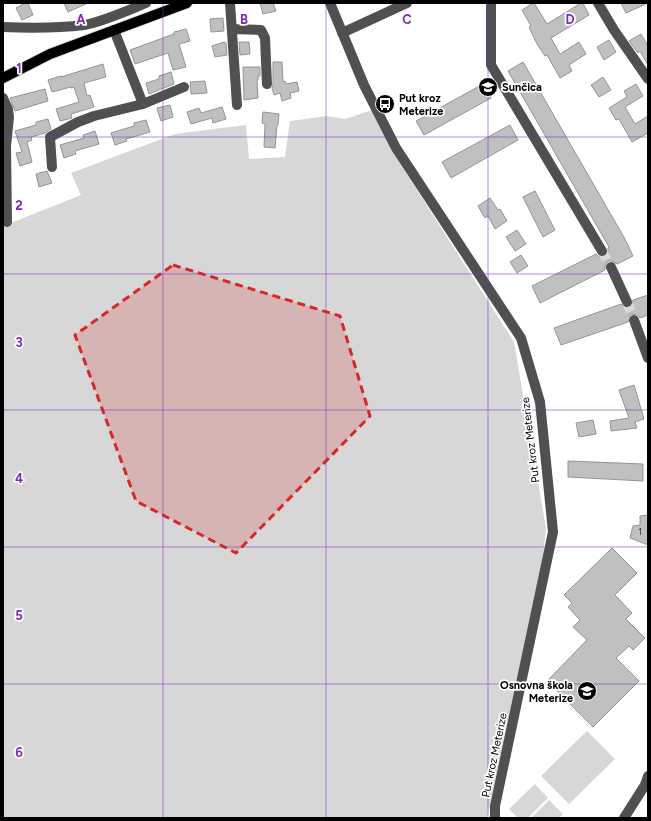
<svg xmlns="http://www.w3.org/2000/svg" width="651" height="821" viewBox="0 0 651 821" font-family="Figtree,sans-serif">
  <rect width="100%" height="100%" fill="#fff"/>
  <path fill="#d7d7d7" d="M 372,110 L 392,151 L 514,342 L 546,528 L 542,564 L 487,818 L 3,818 L 3,226 L 81,195 L 71,173 L 175,134 L 246,125 L 249,159 L 285,157 L 290,121 L 327,116 L 345,119 Z
    M 587,731 L 615,759 L 569,804 L 541,776 Z
    M 535,784 L 548,798 L 528,818 L 518,818 L 509,809 Z
    M 549,800 L 563,814 L 559,818 L 531,818 Z"/>
  <path fill="#c0c0c0" stroke="#949494" d="M 25,3 L 28,3 L 33,15 L 22,20 L 16,8 Z
    M 64,3 L 88,3 L 68,12 Z
    M 260,3 L 273,3 L 276,11 L 263,14 Z
    M 533,3 L 534,3 L 547,24 L 581,3 L 583,3 L 589,15 L 551,38 L 560,54 L 579,42 L 586,54 L 569,65 L 572,71 L 560,78 L 547,55 L 545,56 L 537,44 L 529,27 L 531,26 L 522,10 Z
    M 621,3 L 648,3 L 626,13 Z
    M 223,18 L 224,31 L 211,32 L 210,19 Z
    M 186,29 L 190,41 L 179,44 L 186,67 L 173,70 L 168,53 L 135,64 L 130,50 L 174,34 L 174,32 Z
    M 641,34 L 648,46 L 648,65 L 640,51 L 638,53 L 629,41 Z
    M 609,40 L 616,52 L 604,60 L 597,47 Z
    M 224,42 L 226,43 L 227,55 L 215,57 L 212,46 Z
    M 239,42 L 249,42 L 250,54 L 240,55 Z
    M 273,62 L 282,62 L 283,82 L 285,81 L 286,84 L 297,82 L 299,91 L 290,93 L 291,98 L 282,101 L 280,93 L 274,95 L 272,88 L 273,84 Z
    M 523,62 L 625,239 L 633,256 L 617,264 L 612,261 L 608,261 L 605,266 L 605,270 L 540,303 L 532,286 L 596,254 L 599,257 L 605,257 L 608,254 L 608,248 L 609,247 L 508,71 Z
    M 103,64 L 106,77 L 84,83 L 87,96 L 90,95 L 94,107 L 71,114 L 72,118 L 60,121 L 56,109 L 79,102 L 74,87 L 71,88 L 71,87 L 52,92 L 48,80 L 61,76 L 61,77 Z
    M 243,67 L 260,67 L 260,76 L 258,76 L 258,80 L 257,80 L 258,98 L 244,100 Z
    M 171,72 L 174,84 L 149,94 L 146,83 L 159,79 L 159,76 Z
    M 603,77 L 611,90 L 599,97 L 591,85 Z
    M 205,81 L 207,93 L 191,94 L 190,82 Z
    M 483,84 L 491,98 L 424,135 L 416,121 Z
    M 636,84 L 643,96 L 625,107 L 635,124 L 648,116 L 648,133 L 632,142 L 619,119 L 616,120 L 609,108 L 627,97 L 624,91 Z
    M 45,89 L 48,101 L 15,111 L 10,98 Z
    M 170,105 L 173,117 L 161,121 L 157,108 Z
    M 222,107 L 226,119 L 213,123 L 212,118 L 191,124 L 187,112 L 199,108 L 201,113 Z
    M 263,112 L 279,114 L 278,125 L 277,125 L 275,148 L 264,147 L 265,124 L 262,123 Z
    M 48,119 L 51,129 L 45,133 L 31,137 L 32,140 L 27,142 L 32,162 L 20,166 L 16,153 L 22,152 L 15,131 L 36,125 L 36,122 Z
    M 146,120 L 150,132 L 126,139 L 127,141 L 115,145 L 111,133 L 134,126 L 134,123 Z
    M 510,125 L 518,140 L 451,178 L 442,162 Z
    M 95,131 L 99,144 L 75,151 L 76,154 L 64,158 L 60,145 L 84,138 L 83,135 Z
    M 47,171 L 52,183 L 39,187 L 36,174 Z
    M 535,191 L 555,230 L 543,237 L 523,197 Z
    M 490,198 L 498,210 L 500,209 L 507,221 L 495,229 L 488,216 L 485,218 L 478,206 Z
    M 517,230 L 526,244 L 515,251 L 506,237 Z
    M 521,255 L 528,266 L 517,273 L 510,262 Z
    M 648,295 L 648,315 L 640,318 L 638,315 L 632,314 L 629,316 L 628,322 L 561,345 L 554,328 L 621,304 L 624,307 L 629,308 L 632,305 L 633,300 Z
    M 634,385 L 644,419 L 635,422 L 637,428 L 611,431 L 610,421 L 629,418 L 619,390 Z
    M 593,420 L 596,434 L 579,437 L 576,423 Z
    M 568,461 L 643,464 L 643,481 L 568,477 Z
    M 648,515 L 648,545 L 630,538 L 633,526 L 640,525 L 640,516 Z
    M 612,548 L 637,573 L 615,595 L 632,613 L 626,619 L 645,638 L 633,650 L 629,646 L 616,658 L 639,681 L 593,727 L 547,681 L 587,640 L 573,627 L 580,620 L 568,607 L 572,603 L 564,595 Z"/>
  <g fill="none" stroke-linecap="round" stroke-linejoin="round">
    <path stroke="#d9d9d9" stroke-width="10" stroke-dasharray="10 5" stroke-linecap="butt" d="M 602,251 L 611,267
      M 627,302 L 634,320"/>
    <defs>
      <path id="major" d="M 3,78 L 50,54 L 187,3"/>
    </defs>
    <use href="#major" stroke="#dbdbdb" stroke-width="12"/>
    <path stroke="#505050" stroke-width="10" d="M 230,3 L 237,105
      M 330,3 L 364,85 L 396,148 L 521,338 L 540,402 L 553,532 L 495,806 L 495,818
      M 491,3 L 491,65 L 602,251
      M 598,3 L 614,30 L 648,79
      M 3,27 C 28,28 59,28 84,25 C 102,22 129,10 146,3
      M 232,29 L 261,30 L 265,38 L 267,84
      M 114,30 L 143,104
      M 342,33 L 407,3
      M 3,98 L 8,109 L 9,117 L 6,146 L 7,222
      M 52,167 L 50,137 L 78,122 L 94,116 L 143,104 L 184,87
      M 611,267 L 627,302
      M 634,320 L 648,358
      M 624,818 L 645,785 L 648,776"/>
    <use href="#major" stroke="#000" stroke-width="10"/>
  </g>
  <path fill="#d62828" fill-opacity="0.2" stroke="#d62828" stroke-width="3" stroke-dasharray="8 5" stroke-linejoin="round" d="M 173,265 L 340,316 L 370,416 L 236,553 L 136,501 L 75,335 Z"/>
  <path fill="none" stroke="#7b2cbf" stroke-width="1" stroke-opacity="0.55" d="M 163,3 L 163,818M 326,3 L 326,818M 488,3 L 488,818M 3,137 L 648,137M 3,274 L 648,274M 3,410 L 648,410M 3,547 L 648,547M 3,684 L 648,684"/>
  <defs>
    <symbol id="school-disc" viewBox="-11 -11 22 22"><circle r="9.5" fill="#000" stroke="#fff"/><path d="M0-5L7-2L0 1L-7-2ZM-4 1L0 2.5L4 1V4Q0 6-4 4Z" fill="#fff"/></symbol>
    <symbol id="bus-disc" viewBox="-11 -11 22 22"><circle r="9.5" fill="#000" stroke="#fff"/><path d="M-5-6H5V4H4V6H2V4H-2V6H-4V4H-5ZM-3.5-4V0h7V-4ZM-3.5 1.2v1.5H-2V1.2ZM2 1.2v1.5H3.5V1.2Z" fill="#fff"/></symbol>
  </defs>
  <g fill-rule="evenodd">
    <use href="#school-disc" x="477" y="76" width="22" height="22"/>
    <use href="#bus-disc" x="374" y="93" width="22" height="22"/>
    <use href="#school-disc" x="576" y="680" width="22" height="22"/>
  </g>
  <g text-anchor="middle" stroke-width="3.5" stroke-linejoin="round" paint-order="stroke">
    <g font-size="9" fill="#303030">
      <text x="640" y="535">1</text>
    </g>
    <g font-size="11" font-weight="bold" fill="#000" stroke="#fff" text-anchor="start">
      <text x="502" y="91">Sunčica</text>
      <text x="399" y="102">Put kroz<tspan x="399" dy="13">Meterize</tspan></text>
      <text x="573" y="689" text-anchor="end">Osnovna škola<tspan x="573" dy="13">Meterize</tspan></text>
    </g>
    <g font-size="11" fill="#000" stroke="#fff">
      <text transform="translate(530 440) rotate(-97)" y="4">Put kroz Meterize</text>
      <text transform="translate(494 755) rotate(-78)" y="4">Put kroz Meterize</text>
    </g>
  </g>
  <g font-size="13" text-anchor="middle" font-weight="bold" fill="#7b2cbf" stroke="#fff" stroke-width="3.5" stroke-linejoin="round" paint-order="stroke">
    <text x="81" y="24">A</text>
    <text x="244" y="24">B</text>
    <text x="407" y="24">C</text>
    <text x="570" y="24">D</text>
    <text x="19" y="73">1</text>
    <text x="19" y="210">2</text>
    <text x="19" y="347">3</text>
    <text x="19" y="483">4</text>
    <text x="19" y="620">5</text>
    <text x="19" y="757">6</text>
  </g>
  <rect width="651" height="821" fill="none" stroke="#000000" stroke-width="8"/>
</svg>
